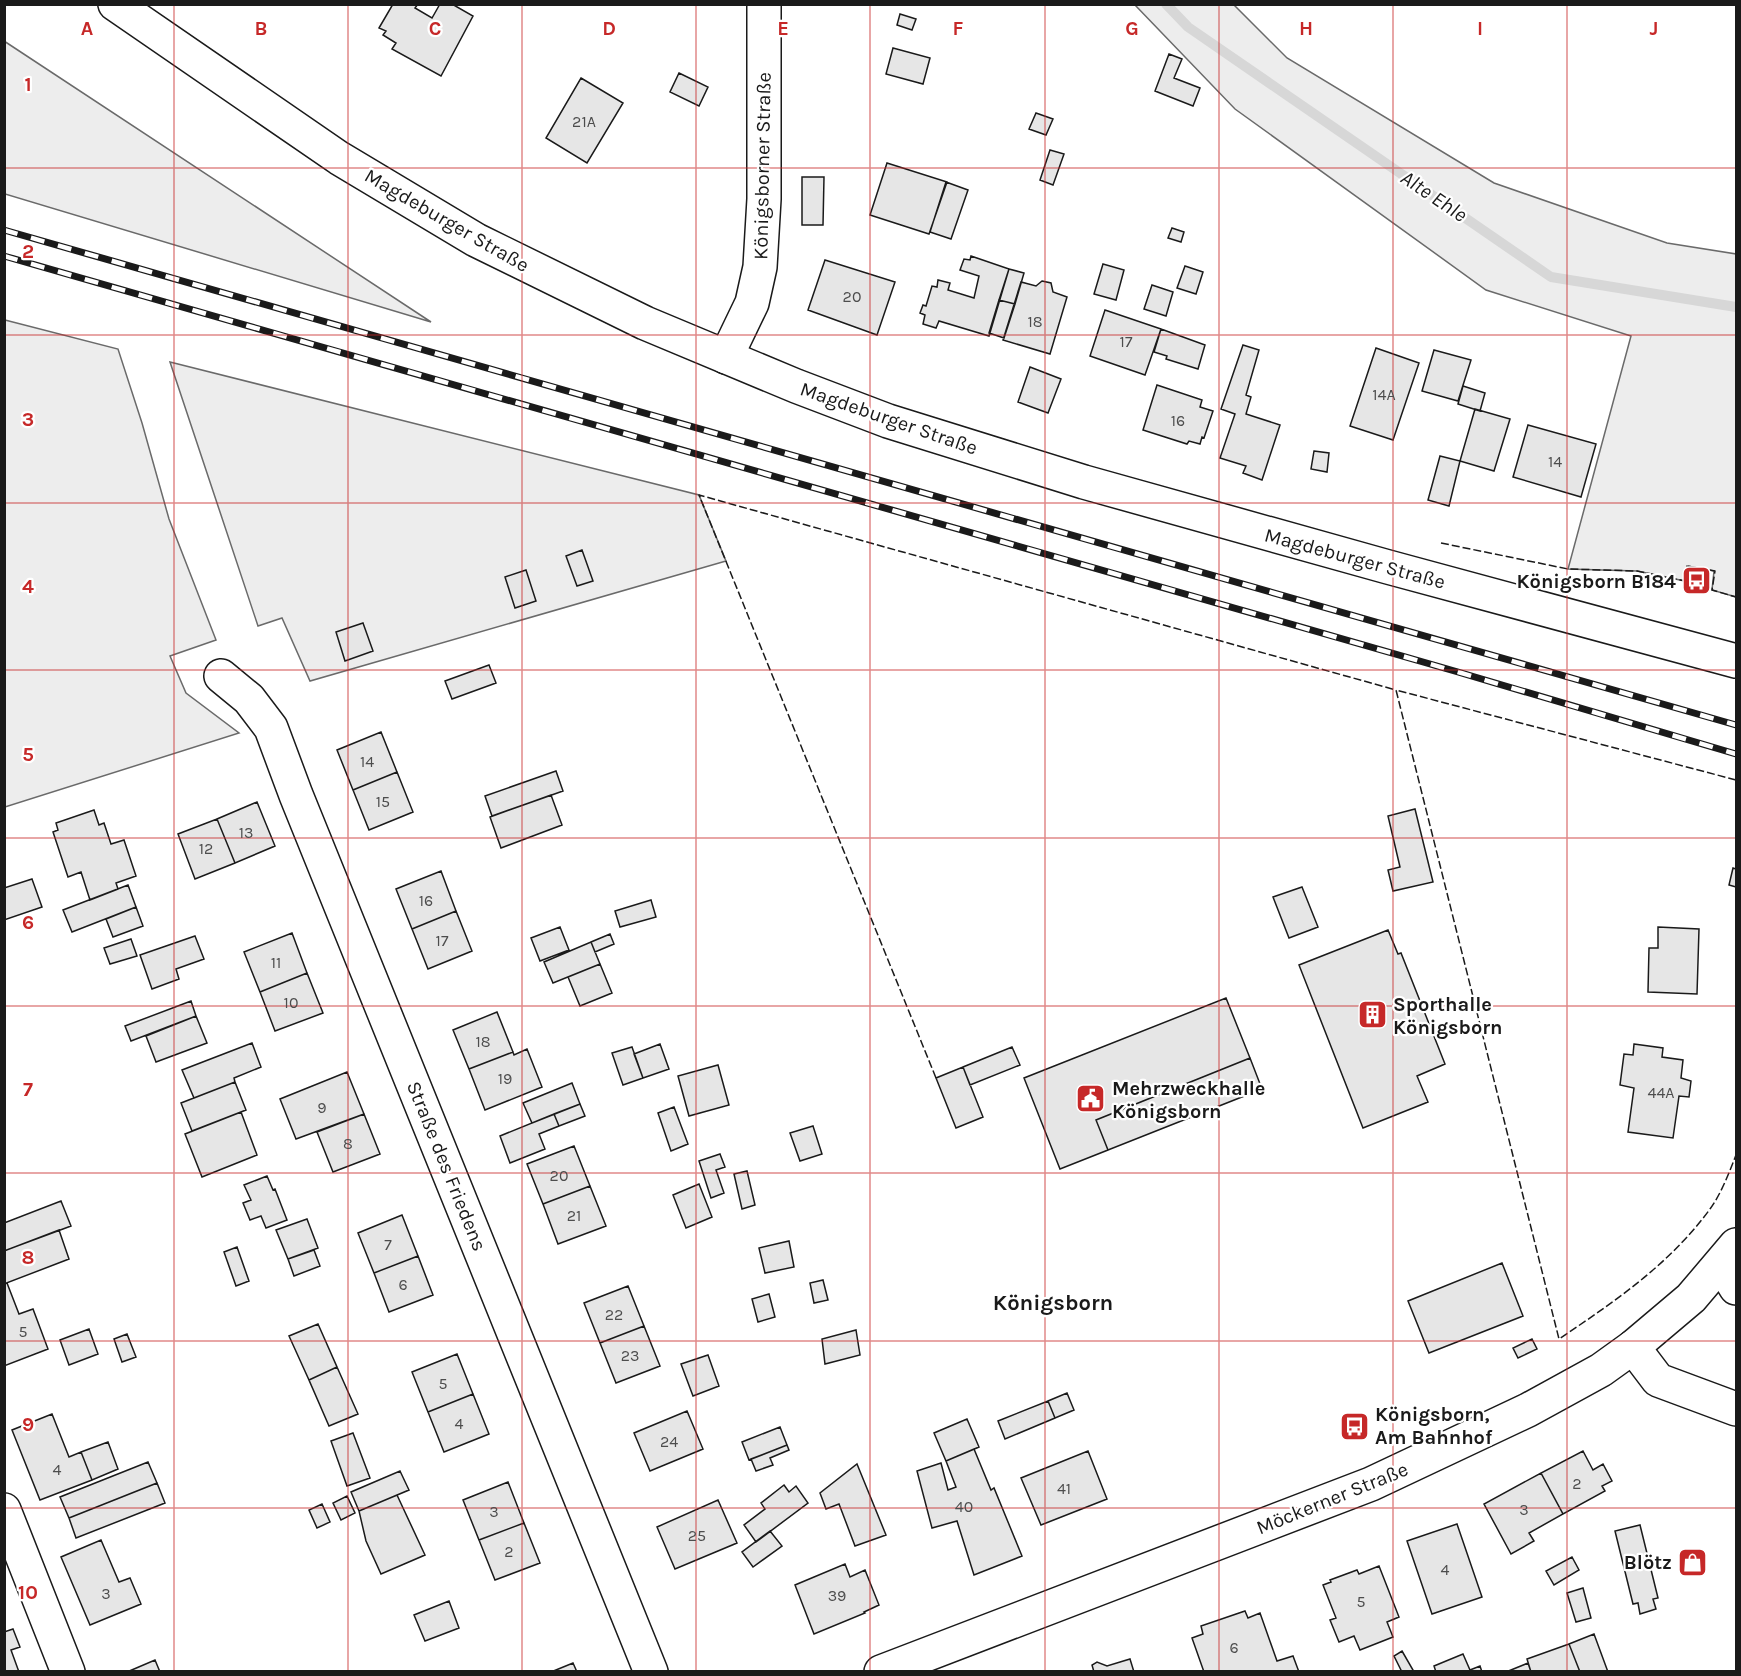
<svg xmlns="http://www.w3.org/2000/svg" width="1741" height="1676" viewBox="0 0 1741 1676" font-family="Karla,sans-serif">
  <rect width="100%" height="100%" fill="#fff"/>
  <path fill="#ededed" stroke="#6a6a6a" stroke-width="1.5" d="M 1135,5 L 1234,5 L 1287,58 L 1494,183 L 1667,243 L 1736,254 L 1736,597 L 1712,590 L 1714,571 L 1687,566 L 1685,581 L 1637,571 L 1568,569 L 1631,336 L 1486,290 L 1235,109 Z
    M 4,41 L 431,322 L 5,194 Z
    M 5,320 L 118,349 L 142,423 L 169,519 L 216,640 L 170,656 L 186,693 L 239,733 L 5,807 Z
    M 170,362 L 699,495 L 726,561 L 310,681 L 282,618 L 258,626 Z"/>
  <g fill="none" stroke-linecap="round" stroke-linejoin="round">
    <path stroke="#d7d7d7" stroke-width="10" d="M 1166,4 L 1188,27 L 1551,277 L 1736,307"/>
  </g>
  <path fill="#e6e6e6" stroke="#1a1a1a" stroke-width="1.5" d="M 393,4 L 418,4 L 415,8 L 432,18 L 440,4 L 452,4 L 473,16 L 441,76 L 392,49 L 396,43 L 383,35 L 386,31 L 379,28 Z
    M 900,14 L 916,19 L 912,30 L 897,25 Z
    M 893,48 L 930,58 L 923,84 L 886,74 Z
    M 1169,54 L 1182,59 L 1174,78 L 1200,88 L 1193,106 L 1155,91 Z
    M 679,73 L 708,87 L 699,106 L 670,92 Z
    M 581,78 L 623,103 L 587,163 L 546,138 Z
    M 1036,113 L 1053,119 L 1046,135 L 1029,129 Z
    M 1050,150 L 1064,154 L 1053,185 L 1040,180 Z
    M 887,163 L 947,182 L 929,234 L 870,215 Z
    M 802,177 L 824,177 L 823,225 L 802,225 Z
    M 946,182 L 968,190 L 951,239 L 930,232 Z
    M 1172,228 L 1184,232 L 1181,242 L 1168,238 Z
    M 971,256 L 1009,269 L 989,336 L 939,321 L 936,328 L 923,324 L 925,315 L 920,313 L 923,305 L 926,306 L 932,286 L 937,287 L 938,280 L 950,283 L 948,290 L 974,298 L 979,276 L 960,270 L 964,259 L 970,260 Z
    M 825,260 L 895,282 L 877,335 L 808,310 Z
    M 1103,264 L 1124,270 L 1116,300 L 1094,294 Z
    M 1185,266 L 1203,272 L 1196,294 L 1177,288 Z
    M 1009,269 L 1024,273 L 1015,304 L 999,300 Z
    M 1042,281 L 1051,283 L 1053,292 L 1067,297 L 1050,354 L 1003,340 L 1021,282 L 1036,286 Z
    M 1152,285 L 1173,292 L 1166,316 L 1144,309 Z
    M 999,300 L 1015,304 L 1004,338 L 989,333 Z
    M 1105,310 L 1161,329 L 1145,375 L 1090,356 Z
    M 1161,329 L 1205,345 L 1198,369 L 1166,359 L 1167,356 L 1154,352 Z
    M 1243,345 L 1259,350 L 1246,395 L 1251,397 L 1246,414 L 1280,425 L 1262,480 L 1243,473 L 1246,466 L 1220,458 L 1235,414 L 1221,409 Z
    M 1376,348 L 1419,363 L 1393,440 L 1350,426 Z
    M 1434,350 L 1471,360 L 1458,401 L 1422,391 Z
    M 1030,367 L 1061,379 L 1048,413 L 1018,402 Z
    M 1157,385 L 1202,400 L 1200,407 L 1213,411 L 1204,438 L 1202,437 L 1200,444 L 1189,441 L 1187,444 L 1143,430 Z
    M 1463,386 L 1485,393 L 1480,411 L 1458,404 Z
    M 1475,409 L 1510,419 L 1494,471 L 1460,461 Z
    M 1528,425 L 1596,444 L 1581,497 L 1513,477 Z
    M 1314,451 L 1329,453 L 1327,472 L 1311,469 Z
    M 1440,456 L 1460,461 L 1449,506 L 1428,500 Z
    M 582,550 L 593,581 L 577,586 L 566,556 Z
    M 526,570 L 536,601 L 515,608 L 505,577 Z
    M 363,623 L 373,651 L 345,661 L 336,632 Z
    M 489,665 L 496,683 L 452,699 L 445,681 Z
    M 381,732 L 397,772 L 353,790 L 337,750 Z
    M 556,771 L 563,791 L 492,816 L 485,796 Z
    M 397,772 L 413,812 L 369,830 L 353,790 Z
    M 551,795 L 562,825 L 501,848 L 490,817 Z
    M 257,802 L 275,846 L 235,863 L 217,819 Z
    M 1415,809 L 1433,882 L 1393,891 L 1388,870 L 1400,867 L 1388,816 Z
    M 94,810 L 99,825 L 104,823 L 111,844 L 124,840 L 136,876 L 116,883 L 118,889 L 90,900 L 81,872 L 68,877 L 53,832 L 58,830 L 56,823 Z
    M 217,819 L 235,863 L 195,879 L 178,834 Z
    M 1733,868 L 1736,869 L 1736,887 L 1729,885 Z
    M 441,871 L 456,911 L 412,929 L 396,889 Z
    M 32,879 L 42,907 L 4,920 L 4,888 Z
    M 128,885 L 136,907 L 72,932 L 63,910 Z
    M 1302,887 L 1318,927 L 1289,938 L 1273,897 Z
    M 651,900 L 656,917 L 620,927 L 615,911 Z
    M 136,907 L 143,926 L 113,937 L 106,919 Z
    M 456,911 L 472,951 L 428,969 L 412,929 Z
    M 560,927 L 569,950 L 540,961 L 531,938 Z
    M 1658,927 L 1699,929 L 1697,994 L 1648,992 L 1649,948 L 1658,948 Z
    M 1388,930 L 1398,954 L 1401,953 L 1445,1064 L 1417,1076 L 1428,1102 L 1363,1128 L 1299,965 Z
    M 292,933 L 307,973 L 260,992 L 244,952 Z
    M 610,934 L 614,944 L 595,952 L 591,942 Z
    M 195,936 L 204,959 L 176,969 L 179,979 L 152,989 L 140,955 Z
    M 131,939 L 137,956 L 110,964 L 104,948 Z
    M 591,942 L 600,964 L 553,983 L 544,962 Z
    M 600,964 L 612,993 L 580,1006 L 568,977 Z
    M 307,973 L 323,1013 L 275,1031 L 260,992 Z
    M 1226,998 L 1250,1058 L 1096,1120 L 1108,1150 L 1060,1169 L 1024,1078 Z
    M 191,1001 L 196,1016 L 131,1041 L 125,1026 Z
    M 497,1012 L 513,1052 L 469,1069 L 453,1030 Z
    M 196,1016 L 207,1043 L 156,1062 L 146,1036 Z
    M 252,1043 L 261,1067 L 234,1078 L 235,1082 L 194,1098 L 182,1070 Z
    M 660,1044 L 669,1069 L 643,1078 L 634,1054 Z
    M 1634,1044 L 1663,1048 L 1662,1057 L 1683,1060 L 1681,1078 L 1691,1081 L 1689,1097 L 1679,1096 L 1673,1138 L 1628,1132 L 1634,1088 L 1620,1085 L 1624,1054 L 1633,1055 Z
    M 632,1047 L 643,1078 L 623,1085 L 612,1053 Z
    M 1012,1047 L 1020,1065 L 970,1085 L 963,1067 Z
    M 527,1049 L 542,1087 L 485,1110 L 469,1069 L 513,1052 L 514,1055 Z
    M 1250,1058 L 1262,1089 L 1108,1150 L 1096,1120 Z
    M 718,1065 L 729,1105 L 689,1116 L 678,1076 Z
    M 963,1067 L 983,1117 L 956,1128 L 936,1078 Z
    M 347,1072 L 364,1114 L 296,1139 L 280,1099 Z
    M 235,1082 L 246,1110 L 192,1131 L 181,1103 Z
    M 572,1083 L 580,1104 L 532,1123 L 523,1103 Z
    M 580,1104 L 585,1116 L 559,1126 L 554,1114 Z
    M 674,1107 L 688,1144 L 671,1151 L 658,1113 Z
    M 241,1112 L 257,1155 L 202,1177 L 185,1134 Z
    M 364,1114 L 380,1154 L 333,1172 L 317,1132 Z
    M 554,1114 L 559,1126 L 539,1134 L 545,1149 L 510,1163 L 500,1136 Z
    M 813,1126 L 822,1154 L 800,1161 L 790,1133 Z
    M 574,1146 L 590,1186 L 543,1204 L 527,1164 Z
    M 720,1154 L 725,1167 L 716,1170 L 724,1193 L 711,1198 L 699,1161 Z
    M 747,1171 L 755,1205 L 742,1209 L 734,1174 Z
    M 267,1176 L 273,1190 L 275,1189 L 287,1220 L 266,1228 L 261,1216 L 250,1220 L 243,1203 L 251,1200 L 244,1185 Z
    M 699,1184 L 712,1217 L 686,1228 L 673,1195 Z
    M 590,1186 L 606,1226 L 558,1244 L 543,1204 Z
    M 61,1201 L 71,1226 L 4,1251 L 4,1223 Z
    M 402,1215 L 418,1256 L 374,1273 L 358,1233 Z
    M 307,1219 L 318,1248 L 288,1259 L 276,1230 Z
    M 59,1230 L 69,1259 L 4,1284 L 4,1251 Z
    M 789,1241 L 794,1267 L 765,1273 L 759,1248 Z
    M 237,1247 L 249,1281 L 236,1286 L 224,1252 Z
    M 314,1250 L 320,1266 L 294,1276 L 288,1259 Z
    M 418,1256 L 433,1295 L 389,1312 L 374,1273 Z
    M 1502,1263 L 1523,1316 L 1429,1353 L 1408,1301 Z
    M 823,1280 L 828,1300 L 814,1303 L 810,1283 Z
    M 7,1283 L 19,1314 L 33,1309 L 48,1349 L 4,1366 L 4,1284 Z
    M 628,1286 L 644,1326 L 600,1343 L 584,1303 Z
    M 769,1294 L 775,1317 L 758,1322 L 752,1299 Z
    M 318,1324 L 337,1367 L 309,1380 L 289,1336 Z
    M 644,1326 L 660,1366 L 616,1383 L 600,1343 Z
    M 89,1329 L 98,1354 L 69,1365 L 60,1340 Z
    M 856,1330 L 860,1355 L 825,1364 L 822,1339 Z
    M 127,1334 L 136,1357 L 122,1362 L 114,1339 Z
    M 1532,1339 L 1537,1349 L 1518,1358 L 1513,1348 Z
    M 457,1354 L 473,1394 L 428,1412 L 412,1372 Z
    M 708,1355 L 719,1386 L 693,1396 L 681,1364 Z
    M 337,1367 L 358,1414 L 329,1426 L 309,1380 Z
    M 1067,1393 L 1074,1410 L 1055,1418 L 1048,1401 Z
    M 473,1394 L 489,1434 L 444,1452 L 428,1412 Z
    M 1048,1401 L 1055,1418 L 1005,1439 L 998,1421 Z
    M 687,1411 L 703,1449 L 650,1471 L 634,1433 Z
    M 52,1414 L 69,1457 L 81,1452 L 92,1480 L 40,1500 L 12,1430 Z
    M 967,1419 L 979,1447 L 946,1461 L 934,1433 Z
    M 780,1427 L 787,1445 L 749,1460 L 742,1442 Z
    M 353,1433 L 370,1478 L 347,1486 L 331,1441 Z
    M 108,1442 L 118,1469 L 92,1480 L 81,1452 Z
    M 787,1445 L 789,1450 L 770,1458 L 773,1465 L 756,1471 L 751,1459 Z
    M 974,1449 L 991,1490 L 994,1488 L 1022,1556 L 974,1575 L 957,1521 L 932,1528 L 917,1471 L 941,1463 L 948,1490 L 956,1487 L 946,1461 Z
    M 1088,1451 L 1107,1499 L 1041,1525 L 1021,1478 Z
    M 1583,1451 L 1593,1470 L 1603,1464 L 1612,1481 L 1602,1486 L 1605,1491 L 1563,1514 L 1541,1473 Z
    M 148,1462 L 157,1483 L 69,1518 L 60,1497 Z
    M 857,1464 L 886,1535 L 855,1546 L 839,1504 L 826,1509 L 820,1493 Z
    M 400,1471 L 409,1490 L 359,1511 L 351,1492 Z
    M 1541,1473 L 1563,1514 L 1529,1533 L 1534,1541 L 1511,1554 L 1484,1504 Z
    M 508,1482 L 524,1523 L 479,1540 L 463,1500 Z
    M 157,1483 L 165,1503 L 76,1538 L 69,1518 Z
    M 784,1485 L 789,1492 L 796,1486 L 808,1503 L 756,1542 L 744,1525 L 765,1509 L 761,1503 Z
    M 397,1495 L 425,1555 L 381,1574 L 366,1541 L 359,1511 Z
    M 347,1496 L 355,1513 L 341,1520 L 333,1503 Z
    M 718,1500 L 737,1543 L 675,1569 L 657,1527 Z
    M 322,1504 L 330,1522 L 317,1528 L 309,1510 Z
    M 524,1523 L 540,1563 L 495,1580 L 479,1540 Z
    M 1457,1524 L 1482,1597 L 1432,1614 L 1407,1541 Z
    M 1640,1525 L 1658,1598 L 1653,1599 L 1656,1609 L 1640,1614 L 1638,1603 L 1633,1604 L 1615,1531 Z
    M 770,1531 L 782,1546 L 753,1567 L 742,1552 Z
    M 101,1540 L 119,1582 L 130,1578 L 141,1604 L 90,1625 L 61,1557 Z
    M 1572,1557 L 1579,1570 L 1554,1585 L 1546,1571 Z
    M 845,1564 L 850,1577 L 865,1570 L 879,1605 L 864,1612 L 865,1613 L 814,1634 L 795,1585 Z
    M 1379,1566 L 1399,1617 L 1387,1622 L 1393,1637 L 1360,1650 L 1354,1636 L 1339,1642 L 1330,1620 L 1336,1618 L 1323,1585 L 1331,1582 L 1330,1580 L 1357,1570 L 1359,1574 Z
    M 1583,1588 L 1591,1618 L 1576,1622 L 1567,1593 Z
    M 449,1601 L 459,1628 L 425,1641 L 414,1615 Z
    M 1245,1611 L 1248,1618 L 1260,1613 L 1277,1661 L 1293,1656 L 1299,1672 L 1204,1672 L 1192,1638 L 1203,1634 L 1201,1626 Z
    M 13,1629 L 20,1647 L 11,1650 L 19,1672 L 4,1672 L 4,1632 Z
    M 1594,1634 L 1608,1672 L 1580,1672 L 1569,1644 Z
    M 1569,1644 L 1580,1672 L 1531,1672 L 1527,1659 Z
    M 1402,1651 L 1413,1670 L 1410,1672 L 1402,1672 L 1394,1656 Z
    M 1463,1654 L 1470,1670 L 1480,1666 L 1482,1672 L 1436,1672 L 1434,1666 Z
    M 1130,1659 L 1134,1672 L 1094,1672 L 1092,1665 L 1097,1662 L 1107,1666 Z
    M 155,1660 L 160,1672 L 127,1672 Z
    M 573,1663 L 577,1672 L 551,1672 Z
    M 1528,1663 L 1531,1672 L 1506,1672 Z"/>
  <g fill="none" stroke-linecap="round" stroke-linejoin="round">
    <defs>
      <path id="minor" d="M 221,676 L 249,699 L 271,728 L 296,795 L 651,1672
        M 1721,1264 L 1736,1288
        M 1633,1347 L 1658,1380 L 1736,1409
        M 4,1510 L 68,1672"/>
      <path id="tertiary" d="M 726,357 L 752,303 L 760,267 L 764,199 L 764,4"/>
      <path id="primary" d="M 115,4 L 339,158 L 476,240 L 645,323 L 796,386 L 888,421 L 1084,482 L 1388,567 L 1736,661
        M 881,1672 L 1371,1484 L 1528,1410 L 1601,1370 L 1633,1347 L 1691,1298 L 1736,1245"/>
    </defs>
    <use href="#minor" stroke="#1a1a1a" stroke-width="36"/>
    <use href="#tertiary" stroke="#1a1a1a" stroke-width="36"/>
    <use href="#primary" stroke="#1a1a1a" stroke-width="36"/>
    <use href="#minor" stroke="#fff" stroke-width="33"/>
    <use href="#tertiary" stroke="#fff" stroke-width="33"/>
    <use href="#primary" stroke="#fff" stroke-width="33"/>
    <defs>
      <path id="rail" d="M 4,230 L 1736,725
        M 4,256 L 1458,672 L 1736,754"/>
    </defs>
    <use href="#rail" stroke="#1a1a1a" stroke-width="7"/>
    <use href="#rail" stroke="#fff" stroke-width="4.5" stroke-dasharray="14" stroke-linecap="butt"/>
    <path stroke="#1a1a1a" stroke-width="1.5" stroke-dasharray="8 3" stroke-linecap="butt" d="M 1441,543 L 1568,569 L 1637,571 L 1685,581 L 1687,566 L 1715,571 L 1712,590 L 1736,597
      M 1736,780 L 1396,690 L 1559,1339 C 1614,1302 1670,1264 1710,1209 C 1721,1194 1729,1173 1736,1155
      M 936,1078 L 699,495 L 1396,690"/>
  </g>
  <path fill="none" stroke="#c62828" stroke-width="1.5" stroke-opacity="0.55" d="M 174,4 L 174,1672M 348,4 L 348,1672M 522,4 L 522,1672M 696,4 L 696,1672M 870,4 L 870,1672M 1045,4 L 1045,1672M 1219,4 L 1219,1672M 1393,4 L 1393,1672M 1567,4 L 1567,1672M 4,168 L 1736,168M 4,335 L 1736,335M 4,503 L 1736,503M 4,670 L 1736,670M 4,838 L 1736,838M 4,1006 L 1736,1006M 4,1173 L 1736,1173M 4,1341 L 1736,1341M 4,1508 L 1736,1508"/>
  <defs>
    <symbol id="bus-square" viewBox="-11 -11 22 22"><rect x="-9" y="-9" width="18" height="18" rx="4" fill="#c62828" stroke="#fff"/><path d="M-5-6H5V4H4V6H2V4H-2V6H-4V4H-5ZM-3.5-4V0h7V-4ZM-3.5 1.2v1.5H-2V1.2ZM2 1.2v1.5H3.5V1.2Z" fill="#fff"/></symbol>
    <symbol id="building-square" viewBox="-11 -11 22 22"><rect x="-9" y="-9" width="18" height="18" rx="4" fill="#c62828" stroke="#fff"/><path d="M-4-6H4V6H1V3H-1V6H-4ZM-2.5-4.3h1.7v1.8h-1.7ZM.8-4.3h1.7v1.8H.8ZM-2.5-1h1.7V.8h-1.7ZM.8-1h1.7V.8H.8Z" fill="#fff"/></symbol>
    <symbol id="civic-square" viewBox="-11 -11 22 22"><rect x="-9" y="-9" width="18" height="18" rx="4" fill="#c62828" stroke="#fff"/><path d="M-.6-6.5H3V-4.5H.6V-3L4-1V1h2V6H-6V1h2V-1L-.6-3ZM-1.2 2.5V6h2.4V2.5Z" fill="#fff"/></symbol>
    <symbol id="shop-square" viewBox="-11 -11 22 22"><rect x="-9" y="-9" width="18" height="18" rx="4" fill="#c62828" stroke="#fff"/><path d="M-5-2.5h2.3a2.7 3.5 0 0 1 5.4 0H5L5.5 6h-11ZM-1.5-2.5h3a1.5 2.3 0 0 0-3 0Z" fill="#fff"/></symbol>
  </defs>
  <g fill-rule="evenodd">
    <use href="#bus-square" x="1680" y="564" width="33" height="33"/>
    <use href="#building-square" x="1356" y="998" width="33" height="33"/>
    <use href="#civic-square" x="1074" y="1082" width="33" height="33"/>
    <use href="#bus-square" x="1338" y="1410" width="33" height="33"/>
    <use href="#shop-square" x="1676" y="1546" width="33" height="33"/>
  </g>
  <g text-anchor="middle" stroke-width="4.5" stroke-linejoin="round" paint-order="stroke">
    <g font-size="16" fill="#4d4d4d">
      <text x="584" y="127">21A</text>
      <text x="852" y="302">20</text>
      <text x="1035" y="327">18</text>
      <text x="1126" y="347">17</text>
      <text x="1384" y="400">14A</text>
      <text x="1178" y="426">16</text>
      <text x="1555" y="467">14</text>
      <text x="367" y="767">14</text>
      <text x="383" y="807">15</text>
      <text x="246" y="838">13</text>
      <text x="206" y="854">12</text>
      <text x="426" y="906">16</text>
      <text x="442" y="946">17</text>
      <text x="276" y="968">11</text>
      <text x="291" y="1008">10</text>
      <text x="483" y="1047">18</text>
      <text x="505" y="1084">19</text>
      <text x="1661" y="1098">44A</text>
      <text x="322" y="1113">9</text>
      <text x="348" y="1149">8</text>
      <text x="559" y="1181">20</text>
      <text x="574" y="1221">21</text>
      <text x="388" y="1250">7</text>
      <text x="403" y="1290">6</text>
      <text x="614" y="1320">22</text>
      <text x="23" y="1337">5</text>
      <text x="630" y="1361">23</text>
      <text x="443" y="1389">5</text>
      <text x="459" y="1429">4</text>
      <text x="669" y="1447">24</text>
      <text x="57" y="1475">4</text>
      <text x="1577" y="1489">2</text>
      <text x="1064" y="1494">41</text>
      <text x="964" y="1512">40</text>
      <text x="1524" y="1515">3</text>
      <text x="494" y="1517">3</text>
      <text x="697" y="1541">25</text>
      <text x="509" y="1557">2</text>
      <text x="1445" y="1575">4</text>
      <text x="106" y="1599">3</text>
      <text x="837" y="1601">39</text>
      <text x="1361" y="1607">5</text>
      <text x="1234" y="1653">6</text>
    </g>
    <g font-size="20" fill="#1a1a1a" stroke="#fff">
      <text transform="translate(762 166) rotate(-89)" y="7">Königsborner Straße</text>
      <text transform="translate(447 220) rotate(30)" y="7">Magdeburger Straße</text>
      <text transform="translate(889 418) rotate(19)" y="7">Magdeburger Straße</text>
      <text transform="translate(1355 558) rotate(15)" y="7">Magdeburger Straße</text>
      <text transform="translate(447 1166) rotate(68)" y="7">Straße des Friedens</text>
      <text transform="translate(1332 1498) rotate(-22)" y="7">Möckerner Straße</text>
    </g>
    <g font-size="20" font-weight="bold" fill="#1a1a1a" stroke="#fff" text-anchor="start">
      <text x="1676" y="588" text-anchor="end">Königsborn B184</text>
      <text x="1393" y="1011">Sporthalle<tspan x="1393" dy="23">Königsborn</tspan></text>
      <text x="1112" y="1095">Mehrzweckhalle<tspan x="1112" dy="23">Königsborn</tspan></text>
      <text x="1375" y="1421">Königsborn,<tspan x="1375" dy="23">Am Bahnhof</tspan></text>
      <text x="1672" y="1569" text-anchor="end">Blötz</text>
    </g>
    <g font-size="21" font-style="italic" fill="#1a1a1a" stroke="#fff">
      <text transform="translate(1434 196) rotate(34)" y="7">Alte Ehle</text>
    </g>
    <g font-size="22" font-weight="bold" fill="#1a1a1a" stroke="#fff">
      <text x="1053" y="1310">Königsborn</text>
    </g>
  </g>
  <g font-size="20" text-anchor="middle" font-weight="bold" fill="#c62828" stroke="#fff" stroke-width="4.5" stroke-linejoin="round" paint-order="stroke">
    <text x="87" y="35">A</text>
    <text x="261" y="35">B</text>
    <text x="435" y="35">C</text>
    <text x="609" y="35">D</text>
    <text x="783" y="35">E</text>
    <text x="958" y="35">F</text>
    <text x="1132" y="35">G</text>
    <text x="1306" y="35">H</text>
    <text x="1480" y="35">I</text>
    <text x="1654" y="35">J</text>
    <text x="28" y="91">1</text>
    <text x="28" y="258">2</text>
    <text x="28" y="426">3</text>
    <text x="28" y="593">4</text>
    <text x="28" y="761">5</text>
    <text x="28" y="929">6</text>
    <text x="28" y="1096">7</text>
    <text x="28" y="1264">8</text>
    <text x="28" y="1431">9</text>
    <text x="28" y="1599">10</text>
  </g>
  <rect width="1741" height="1676" fill="none" stroke="#1a1a1a" stroke-width="12"/>
</svg>
